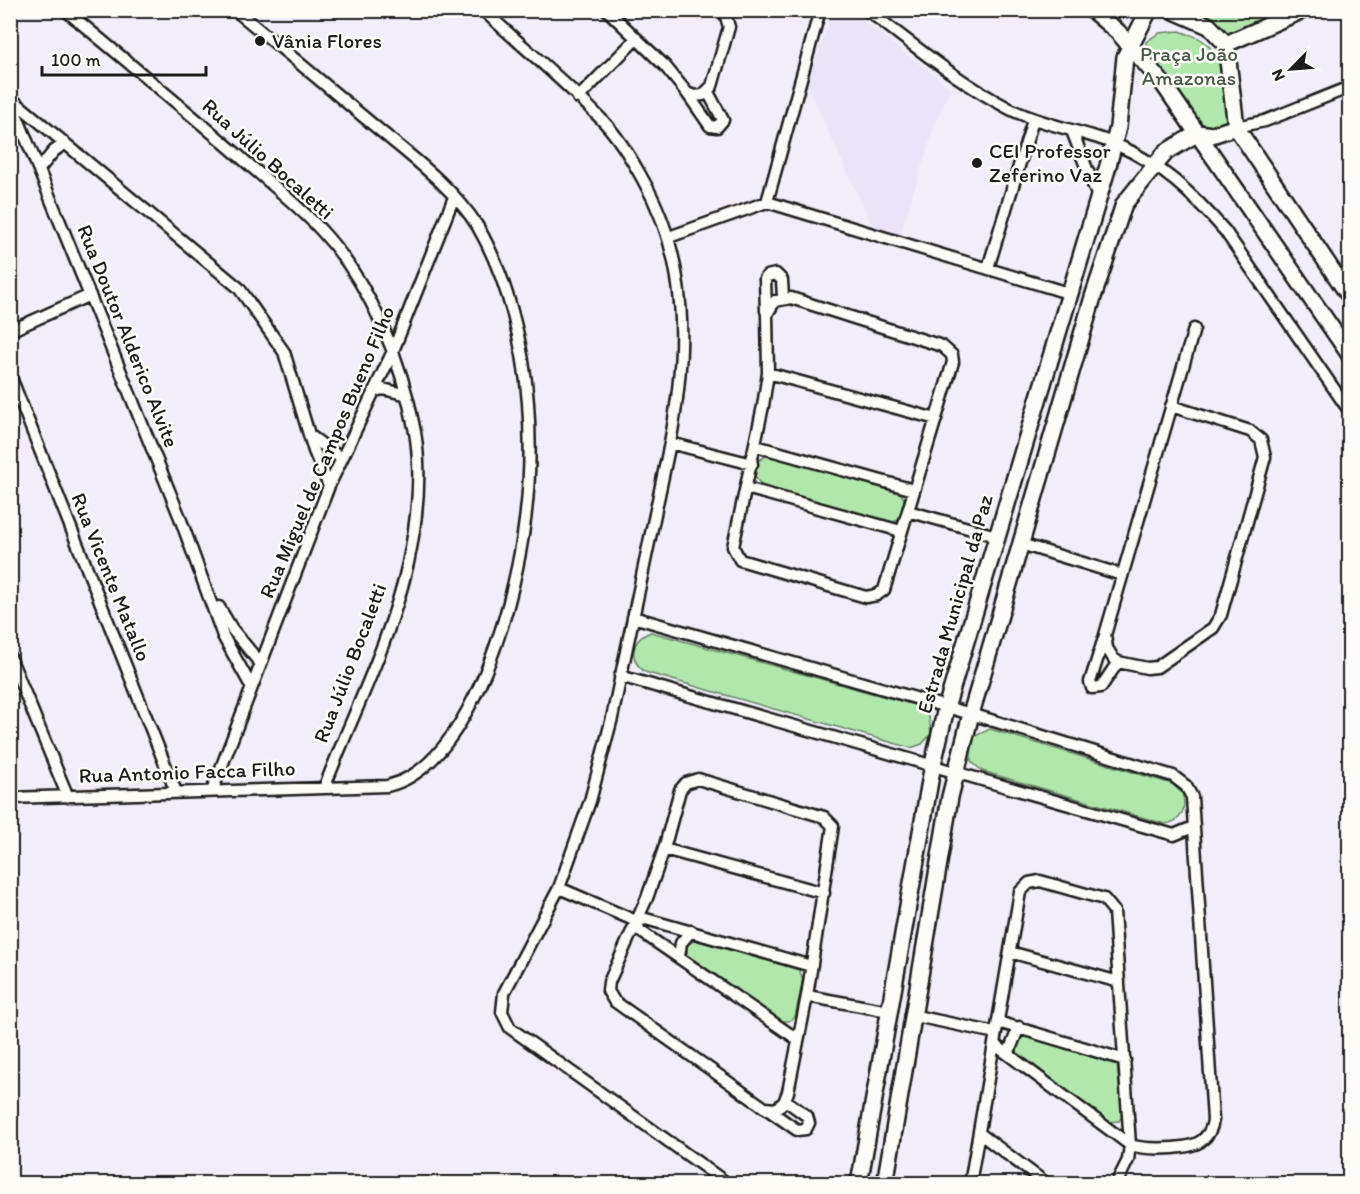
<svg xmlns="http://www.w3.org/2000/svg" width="1360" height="1194" viewBox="0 0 1360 1194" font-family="Itim,sans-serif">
  <rect width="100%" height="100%" fill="#f1eef9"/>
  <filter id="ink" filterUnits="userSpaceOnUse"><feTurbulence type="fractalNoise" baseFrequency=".0167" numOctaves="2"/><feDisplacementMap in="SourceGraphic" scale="12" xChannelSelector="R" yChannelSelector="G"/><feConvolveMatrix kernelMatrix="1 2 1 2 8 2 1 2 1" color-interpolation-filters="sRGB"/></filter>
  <g filter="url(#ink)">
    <path fill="#e9e4fa" d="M 840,11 L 854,14 L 951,88 L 937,118 L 900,235 L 873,228 L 807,85 L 831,17 Z"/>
    <path fill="#b0e8ac" stroke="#668264" stroke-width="1.5" d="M 1206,11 L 1289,11 L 1232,34 L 1225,32 Z
      M 1180,31 C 1186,34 1196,36 1202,40 C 1226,57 1225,96 1227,122 L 1220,127 L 1205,127 L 1146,56 L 1146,42 L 1159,33 Z
      M 769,454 L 899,491 L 905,500 L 901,518 L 892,523 L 762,486 L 755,477 L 758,461 Z
      M 651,632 L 918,706 L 929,717 L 931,734 L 922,744 L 911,748 L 645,672 C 628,660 631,639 651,632 Z
      M 990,729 L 1172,784 L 1182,793 C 1187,809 1182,822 1165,824 L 982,771 L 971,761 L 971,746 L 975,736 Z
      M 695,940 L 799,970 L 803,979 L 795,1017 L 789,1021 L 781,1021 L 687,955 L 687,945 Z
      M 1026,1036 L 1117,1065 L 1123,1115 L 1119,1121 L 1107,1122 L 1017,1052 L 1019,1038 Z"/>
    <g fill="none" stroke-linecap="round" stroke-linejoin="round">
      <defs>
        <path id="street" d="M 65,10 C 123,58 181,106 238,155 C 266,180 296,203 321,230 C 371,284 402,361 415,432 C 422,474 417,521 408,563 C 391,640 353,713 325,786
          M 483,10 C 523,47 566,82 604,122 C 619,138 631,158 642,178 C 690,261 687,352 670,443 L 612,718 L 590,801 L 559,888 L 504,993 L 502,1012 L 510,1028 L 728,1184
          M 607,10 L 665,66 L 687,93 L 694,96 L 703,95 L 712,86 L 729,27 L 724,10
          M 867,10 C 914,45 959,83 1010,109 C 1044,126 1081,130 1115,144 C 1160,163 1193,194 1225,231 L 1350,412
          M 687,93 L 710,126 L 717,127 L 723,120 L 708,92
          M 578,98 L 636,39
          M 10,99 L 179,515 L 223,636 L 251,686
          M 13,100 L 239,288 L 284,352 L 314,451 L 329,486
          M 1236,127 L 1265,121 L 1350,87
          M 1072,131 L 1098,197
          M 40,168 L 54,151 L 64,144
          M 767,202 L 820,10
          M 669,237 L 767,202 L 1068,293
          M 988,268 L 1033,120
          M 791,298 L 942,346 L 952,355 L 953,362 L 884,590 L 877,595 L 866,597 L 740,560 L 733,547 L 763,406 L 768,373 L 767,314 L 775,301 Z
          M 766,311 L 765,279 L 767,276 L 776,274 L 782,280 L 783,298
          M 10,331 L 90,295
          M 768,373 L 936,419
          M 10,375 L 176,792
          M 375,391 L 383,389 L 404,394
          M 1171,406 L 1250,431 L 1261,440 L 1265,457 L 1221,615 L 1213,628 L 1157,667 L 1147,668 L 1118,662 L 1113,658 L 1107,648 L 1105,635 L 1194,329
          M 312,437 L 342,459
          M 670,443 L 752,464
          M 756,446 L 914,490
          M 746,488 L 901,531
          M 908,511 L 996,536
          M 1021,544 L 1122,575
          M 219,607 L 232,629 L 260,663
          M 633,617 L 971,714 L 1173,776 L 1186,786 L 1192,797 L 1213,1120 C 1212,1128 1208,1136 1201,1141 C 1189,1150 1145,1150 1130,1145 L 994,1044
          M 1104,638 L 1090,682 L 1092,688 L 1101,687 L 1118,662
          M 10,657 L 68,797
          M 620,676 L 1174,835 L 1193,827
          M 698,779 L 824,817 L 833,826 L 807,996 L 788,1092 L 784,1102 L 776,1109 L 765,1108 L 614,1001 L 608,991 L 609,982 L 647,898 L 664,849 L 680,790 L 686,783 Z
          M 213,789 L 329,486 L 393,351 L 454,197
          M 10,798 L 387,786 C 462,769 503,635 517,568 C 528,516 532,457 528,403 C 524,346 507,277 478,227 C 454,188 412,157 377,128 C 330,89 283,49 235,10
          M 664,849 L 824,893
          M 559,888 L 636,921 L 646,919 L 811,966
          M 636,921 L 640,931 L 797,1039
          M 1010,952 L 1119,982
          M 679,957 L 681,943 L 691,931
          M 807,996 L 889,1011
          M 911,1015 L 996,1033
          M 998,1022 L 1125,1060
          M 1008,1054 L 1019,1027
          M 767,1109 L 797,1130 L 806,1129 L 809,1123 L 807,1116 L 785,1100
          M 979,1133 L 1047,1184
          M 556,1184 L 566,1184
          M 970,1184 L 1020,892 L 1029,883 L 1040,881 L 1104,899 L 1114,911 L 1130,1145 L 1128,1160 L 1116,1184"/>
        <path id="secondary" d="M 1092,10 L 1118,32 L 1164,85 L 1350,355
          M 1172,10 L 1209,26 L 1226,44
          M 1226,44 L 1236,127 L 1350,297
          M 1226,44 L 1303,10
          M 1198,133 L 1212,135 L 1236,127
          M 859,1184 L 933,764 L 946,708 L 1108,166 L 1118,127 L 1125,57 L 1149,10
          M 885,1184 L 950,797 L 971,714 L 1093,297 L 1124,204 L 1166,152 L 1198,133"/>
      </defs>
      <use href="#street" stroke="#1c1c1c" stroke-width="15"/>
      <use href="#secondary" stroke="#1c1c1c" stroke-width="20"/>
      <use href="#street" stroke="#fdfcf7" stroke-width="10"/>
      <use href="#secondary" stroke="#fdfcf7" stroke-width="15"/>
    </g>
  </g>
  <g fill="#1c1c1c" stroke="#fdfcf7" stroke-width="2">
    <circle cx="260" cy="41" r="6"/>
    <circle cx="977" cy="163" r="6"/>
  </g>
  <g text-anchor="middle" stroke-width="5" stroke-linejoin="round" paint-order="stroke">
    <g font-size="21" fill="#1c1c1c" stroke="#fdfcf7" text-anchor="start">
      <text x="272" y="48">Vânia Flores</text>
      <text x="989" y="158">CEI Professor<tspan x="989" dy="24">Zeferino Vaz</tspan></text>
    </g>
    <g font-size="21" fill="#485947" stroke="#fdfcf7">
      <text x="1189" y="61">Praça João<tspan x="1189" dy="24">Amazonas</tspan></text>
    </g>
    <g font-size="21" fill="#1c1c1c" stroke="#fdfcf7">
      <text transform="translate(268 159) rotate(42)" y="7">Rua Júlio Bocaletti</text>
      <text transform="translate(128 336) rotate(68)" y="7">Rua Doutor Alderico Alvite</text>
      <text transform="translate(327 452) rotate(-67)" y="7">Rua Miguel de Campos Bueno Filho</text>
      <text transform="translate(111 577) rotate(68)" y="7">Rua Vicente Matallo</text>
      <text transform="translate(955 604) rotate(-74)" y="7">Estrada Municipal da Paz</text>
      <text transform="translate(350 663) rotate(-69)" y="7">Rua Júlio Bocaletti</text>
      <text transform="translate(187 772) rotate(-2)" y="7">Rua Antonio Facca Filho</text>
    </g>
  </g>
  <rect width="1360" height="1194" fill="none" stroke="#fdfcf7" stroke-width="36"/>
  <rect x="18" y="18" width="1324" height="1158" fill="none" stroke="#1c1c1c" stroke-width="2" filter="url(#ink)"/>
  <g transform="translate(1291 69) rotate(245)" stroke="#fdfcf7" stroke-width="4.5" paint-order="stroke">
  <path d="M0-4.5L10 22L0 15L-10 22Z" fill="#1c1c1c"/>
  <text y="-9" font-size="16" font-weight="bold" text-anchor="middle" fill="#1c1c1c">N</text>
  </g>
  <path d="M42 66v9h164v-9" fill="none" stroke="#1c1c1c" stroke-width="3"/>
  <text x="51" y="66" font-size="18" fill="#1c1c1c" stroke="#fdfcf7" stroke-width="4.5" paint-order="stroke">100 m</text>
</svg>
